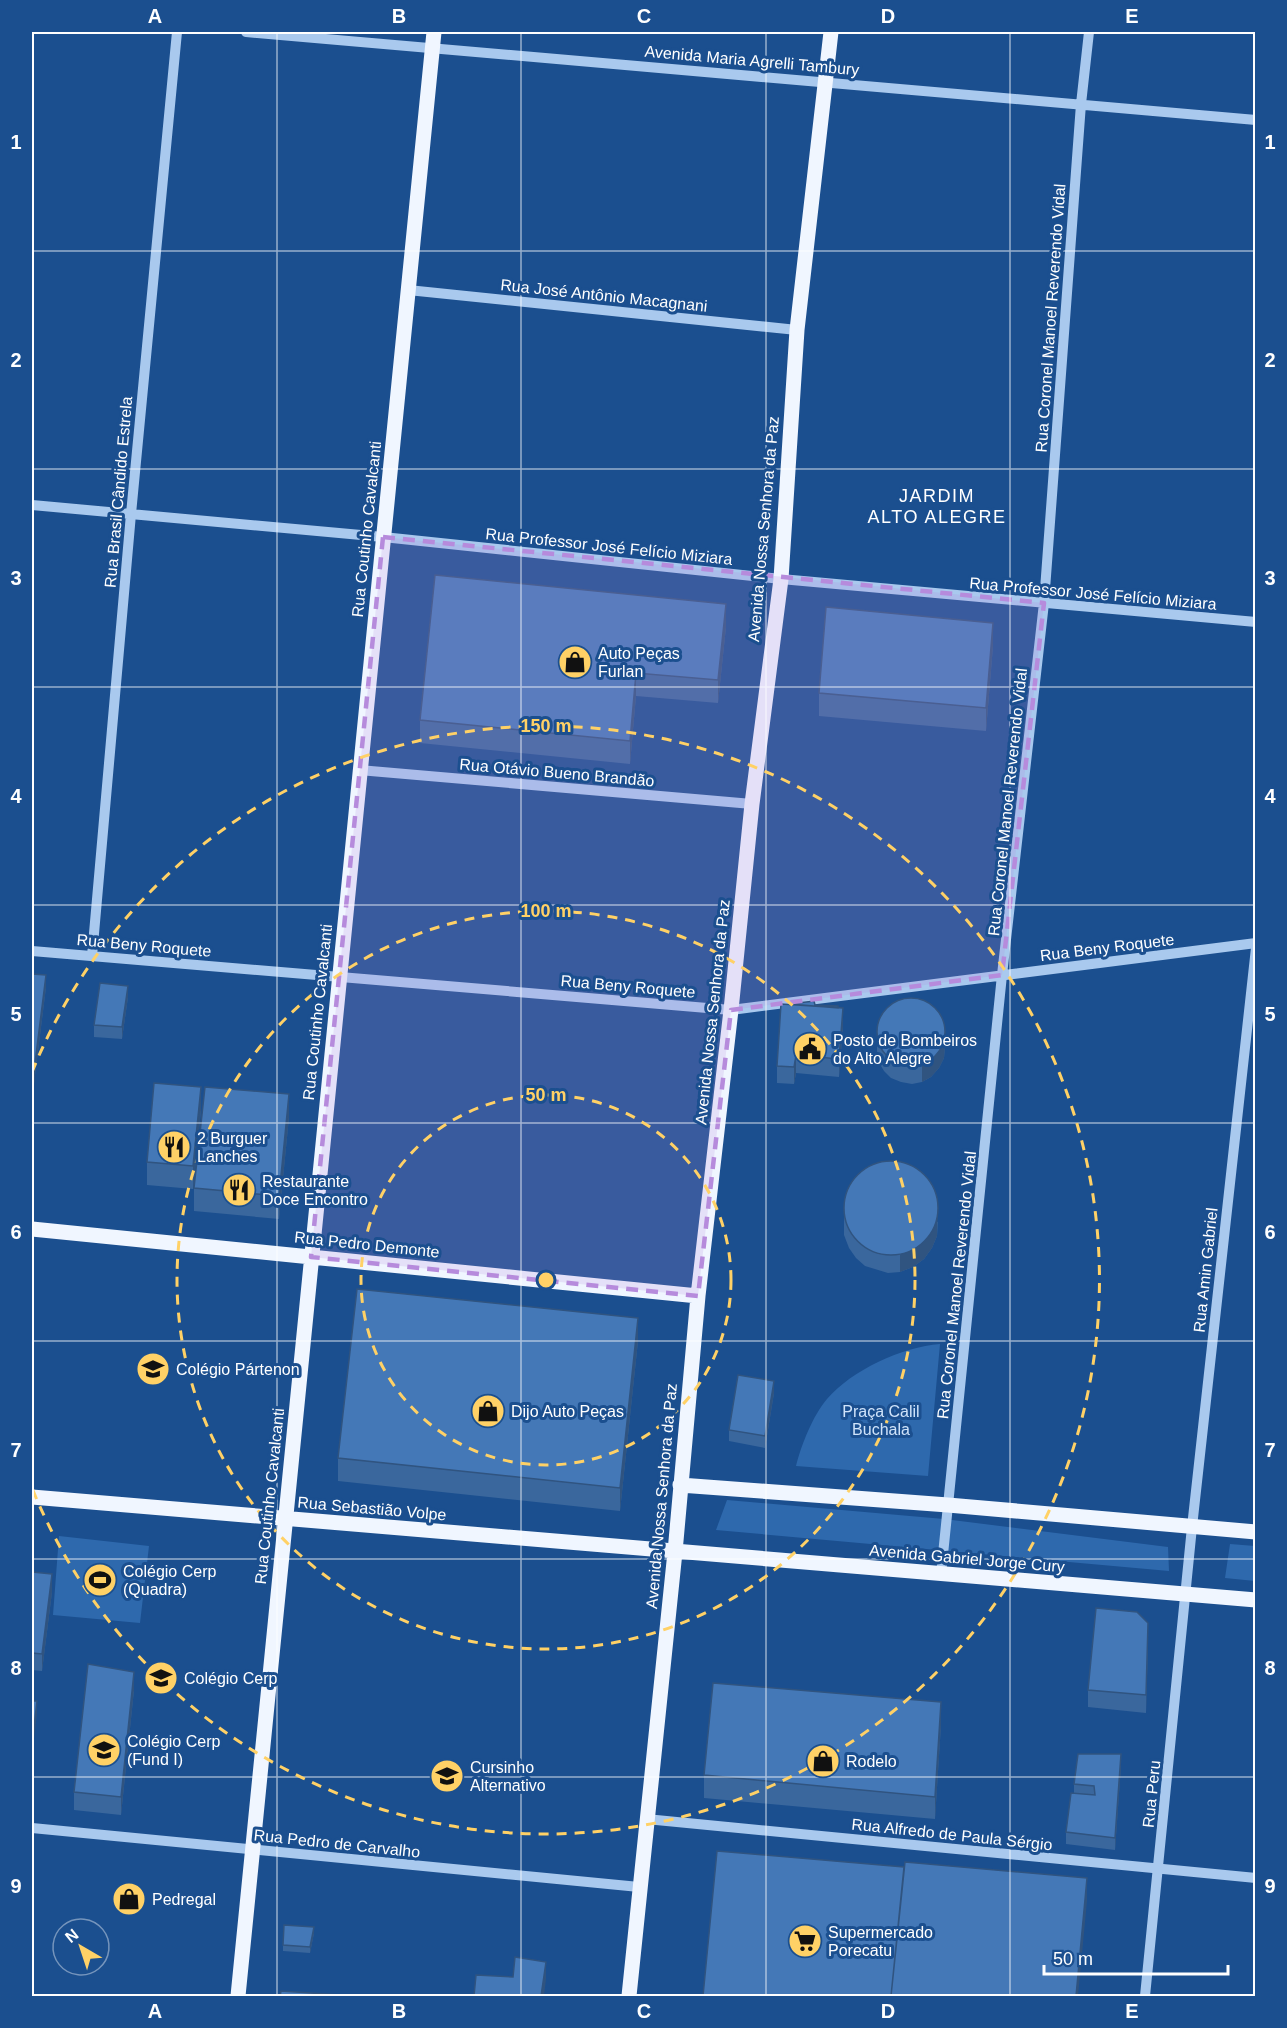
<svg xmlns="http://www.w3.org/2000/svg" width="1287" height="2028" viewBox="0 0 1287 2028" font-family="Arial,sans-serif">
  <rect width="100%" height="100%" fill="#1b4f8f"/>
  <path fill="#2e69ad" d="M 940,1344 L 928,1476 L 796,1466 C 801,1446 813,1415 827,1399 C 852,1370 902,1347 940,1344 Z
    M 727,1500 L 944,1519 L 1168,1547 L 1169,1571 L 716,1530 Z
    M 59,1536 L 149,1546 L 140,1623 L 53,1615 Z
    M 1230,1544 L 1255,1546 L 1255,1581 L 1225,1578 Z"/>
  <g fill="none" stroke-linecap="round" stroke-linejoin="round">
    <path stroke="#a9c9ee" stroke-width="10" d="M 246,32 L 1256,120
      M 408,290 L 797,330
      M 32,505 L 383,537 L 781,579 L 1256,622
      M 359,770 L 752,804
      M 32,951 L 731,1010 L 1256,943
      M 92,956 L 131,514 L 177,32
      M 941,1574 L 1002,975 L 1044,603 L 1081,104 L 1089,32
      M 646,1819 L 1256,1878
      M 32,1828 L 639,1887
      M 1145,1996 L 1192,1527 L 1256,948"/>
    <path stroke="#f0f6ff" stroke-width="15" d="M 32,1229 L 698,1296
      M 680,1485 L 948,1505 L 1256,1532
      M 32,1497 L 1256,1600
      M 238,1996 L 434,32
      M 629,1996 L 675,1552 L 698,1296 L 731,1010 L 752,804 L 781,579 L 797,330 L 831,32"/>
  </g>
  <path fill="#3a679d" d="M 726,627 L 718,703 L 636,696 L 630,764 L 420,743 L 420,720 Z
    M 993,646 L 986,731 L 819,716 L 819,693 Z
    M 32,974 L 46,987 L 34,1083 L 32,1120 Z
    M 128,997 L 122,1039 L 94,1037 L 94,1025 Z
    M 815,1005 L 843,1026 L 839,1077 L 796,1073 L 794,1084 L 777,1083 L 777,1066 Z
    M 877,1033 L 945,1047 L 944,1058 L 939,1068 L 931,1077 L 922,1082 L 912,1084 L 901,1082 L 891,1078 L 884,1071 L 878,1061 L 877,1050 Z
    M 201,1110 L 193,1189 L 147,1185 L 147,1162 Z
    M 289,1117 L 279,1219 L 194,1211 L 194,1188 Z
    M 844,1203 L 938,1222 L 937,1236 L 932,1248 L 924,1259 L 913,1267 L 900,1272 L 888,1273 L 865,1266 L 856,1258 L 849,1248 L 844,1235 Z
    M 638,1341 L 620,1511 L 338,1481 L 338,1458 Z
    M 774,1393 L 765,1448 L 729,1441 L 729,1430 Z
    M 32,1572 L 52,1592 L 42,1671 L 32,1670 Z
    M 1148,1641 L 1146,1713 L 1088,1707 L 1088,1690 Z
    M 134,1690 L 121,1815 L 74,1810 L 74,1792 Z
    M 941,1725 L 935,1819 L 704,1798 L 704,1775 Z
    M 1121,1766 L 1115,1850 L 1066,1844 L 1066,1832 L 1074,1794 L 1074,1784 Z
    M 314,1933 L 310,1953 L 283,1951 L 283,1945 Z"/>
  <path fill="#305480" d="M 726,604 L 726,627 L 718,703 L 718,680 Z
    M 993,623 L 993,646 L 986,731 L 986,708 Z
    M 636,673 L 636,696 L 630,764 L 630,741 Z
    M 46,975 L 46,987 L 34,1083 L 34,1071 Z
    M 128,986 L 128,997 L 122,1039 L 122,1027 Z
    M 843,1008 L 843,1026 L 839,1077 L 839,1059 Z
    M 945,1030 L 945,1047 L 944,1058 L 939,1068 L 931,1077 L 922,1082 L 922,1064 Z
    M 796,1055 L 796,1073 L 794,1084 L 794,1067 Z
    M 34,1078 L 34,1095 L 32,1120 L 32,1103 Z
    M 201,1087 L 201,1110 L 193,1189 L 193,1166 Z
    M 289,1094 L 289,1117 L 279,1219 L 279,1196 Z
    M 938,1205 L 937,1236 L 932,1248 L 924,1259 L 913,1267 L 900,1272 L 900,1254 Z
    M 638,1318 L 638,1341 L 620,1511 L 620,1488 Z
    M 774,1381 L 774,1393 L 765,1448 L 765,1436 Z
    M 52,1574 L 52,1592 L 42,1671 L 42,1654 Z
    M 1148,1623 L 1148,1641 L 1146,1713 L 1146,1695 Z
    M 134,1672 L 134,1690 L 121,1815 L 121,1797 Z
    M 37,1701 L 37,1713 L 32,1756 L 32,1744 Z
    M 941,1702 L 941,1725 L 935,1819 L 935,1797 Z
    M 1121,1754 L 1121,1766 L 1115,1850 L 1115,1838 Z
    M 1087,1878 L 1087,1901 L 1078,1996 L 1076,1996 Z
    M 314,1927 L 314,1933 L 310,1953 L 310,1947 Z
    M 546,1962 L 546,1979 L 544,1996 L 541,1996 Z"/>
  <path fill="#4478b7" stroke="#305480" stroke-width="1.5" d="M 435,575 L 726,604 L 718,680 L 636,673 L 630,741 L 420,720 Z
    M 826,607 L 993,623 L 986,708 L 819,693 Z
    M 32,974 L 46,975 L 34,1071 L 32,1071 Z
    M 100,983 L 128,986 L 122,1027 L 94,1025 Z
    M877 1032a34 34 0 1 1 68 0a34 34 0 1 1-68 0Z
    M 814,1001 L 815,1005 L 838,1006 L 838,1008 L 790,1004 Z
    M 781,1004 L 843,1008 L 839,1059 L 796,1055 L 794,1067 L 777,1066 Z
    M 32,1077 L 34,1078 L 32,1103 Z
    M 154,1083 L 201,1087 L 193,1166 L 147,1162 Z
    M 205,1087 L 289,1094 L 279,1196 L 194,1188 Z
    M844 1208a47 47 0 1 1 94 0a47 47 0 1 1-94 0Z
    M 357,1289 L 638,1318 L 620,1488 L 338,1458 Z
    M 738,1375 L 774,1381 L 765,1436 L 729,1430 Z
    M 32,1572 L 52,1574 L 42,1654 L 32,1653 Z
    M 1096,1608 L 1137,1612 L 1148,1623 L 1146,1695 L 1088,1690 Z
    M 88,1664 L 134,1672 L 121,1797 L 74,1792 Z
    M 713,1683 L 941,1702 L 935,1797 L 704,1775 Z
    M 32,1701 L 37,1701 L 32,1744 Z
    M 1078,1754 L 1121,1754 L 1115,1838 L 1066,1832 L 1071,1793 L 1095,1795 L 1094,1786 L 1074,1784 Z
    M 717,1851 L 904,1867 L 891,1996 L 703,1996 Z
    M 905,1862 L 1087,1878 L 1076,1996 L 891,1996 Z
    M 284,1925 L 314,1927 L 310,1947 L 283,1945 Z
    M 515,1957 L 546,1962 L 541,1996 L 474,1996 L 476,1975 L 513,1977 Z
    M 281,1991 L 355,1996 L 280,1996 Z"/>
  <path fill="#b68bdc" fill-opacity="0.2" stroke="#b68bdc" stroke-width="4.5" stroke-dasharray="12 8" stroke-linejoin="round" d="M 383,537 L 1044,603 L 1002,975 L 731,1010 L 698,1296 L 311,1257 Z"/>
  <path fill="none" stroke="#fff" stroke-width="1.5" stroke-opacity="0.55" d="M 277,32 L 277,1996M 521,32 L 521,1996M 766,32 L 766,1996M 1010,32 L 1010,1996M 32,251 L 1256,251M 32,469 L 1256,469M 32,687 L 1256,687M 32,905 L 1256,905M 32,1123 L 1256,1123M 32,1341 L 1256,1341M 32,1559 L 1256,1559M 32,1777 L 1256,1777"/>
  <g fill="none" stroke="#ffd166" stroke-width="3" stroke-dasharray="10 8">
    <circle cx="546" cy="1280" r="185"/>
    <circle cx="546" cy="1280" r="369"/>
    <path d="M32 1072A554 554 0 1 1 32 1488"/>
  </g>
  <defs>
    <symbol id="shop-disc" viewBox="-11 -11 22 22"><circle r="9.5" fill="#ffd166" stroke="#1b4f8f"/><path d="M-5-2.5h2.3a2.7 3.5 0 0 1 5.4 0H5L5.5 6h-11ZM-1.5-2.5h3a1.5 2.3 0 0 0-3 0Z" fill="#111"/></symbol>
    <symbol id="civic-disc" viewBox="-11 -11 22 22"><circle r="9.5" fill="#ffd166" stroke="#1b4f8f"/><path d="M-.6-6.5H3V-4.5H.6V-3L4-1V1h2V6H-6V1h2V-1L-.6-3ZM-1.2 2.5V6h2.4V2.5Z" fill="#111"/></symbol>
    <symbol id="restaurant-disc" viewBox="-11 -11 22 22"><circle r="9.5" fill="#ffd166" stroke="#1b4f8f"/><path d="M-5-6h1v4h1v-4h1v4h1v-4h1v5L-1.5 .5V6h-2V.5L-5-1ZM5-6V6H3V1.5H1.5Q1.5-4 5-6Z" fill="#111"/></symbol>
    <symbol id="school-disc" viewBox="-11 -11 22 22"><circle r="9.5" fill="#ffd166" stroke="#1b4f8f"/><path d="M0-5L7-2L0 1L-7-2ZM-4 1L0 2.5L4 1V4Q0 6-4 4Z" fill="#111"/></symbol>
    <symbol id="stadium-disc" viewBox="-11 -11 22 22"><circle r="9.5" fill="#ffd166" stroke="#1b4f8f"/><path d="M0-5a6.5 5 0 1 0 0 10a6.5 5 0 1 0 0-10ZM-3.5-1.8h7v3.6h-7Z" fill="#111"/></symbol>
    <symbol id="supermarket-disc" viewBox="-11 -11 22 22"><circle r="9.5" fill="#ffd166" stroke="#1b4f8f"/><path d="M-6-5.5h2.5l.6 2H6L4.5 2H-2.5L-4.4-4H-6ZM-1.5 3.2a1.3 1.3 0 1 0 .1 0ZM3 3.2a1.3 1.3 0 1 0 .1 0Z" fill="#111"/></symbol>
  </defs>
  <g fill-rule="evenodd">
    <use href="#shop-disc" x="556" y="643" width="38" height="38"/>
    <use href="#civic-disc" x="791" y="1030" width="38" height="38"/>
    <use href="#restaurant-disc" x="155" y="1128" width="38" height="38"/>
    <use href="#restaurant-disc" x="220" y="1171" width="38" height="38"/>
    <use href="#school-disc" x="134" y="1350" width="38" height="38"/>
    <use href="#shop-disc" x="469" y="1392" width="38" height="38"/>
    <use href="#stadium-disc" x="81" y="1561" width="38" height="38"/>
    <use href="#school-disc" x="142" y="1659" width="38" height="38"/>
    <use href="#school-disc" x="85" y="1731" width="38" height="38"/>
    <use href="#shop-disc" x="804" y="1742" width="38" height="38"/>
    <use href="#school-disc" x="428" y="1757" width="38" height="38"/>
    <use href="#shop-disc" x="110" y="1880" width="38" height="38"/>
    <use href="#supermarket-disc" x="786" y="1922" width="38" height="38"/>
  </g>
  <g text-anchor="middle" stroke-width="6" stroke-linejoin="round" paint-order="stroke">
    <g font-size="16" fill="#fff" stroke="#1b4f8f">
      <text transform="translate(752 60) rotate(5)" y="6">Avenida Maria Agrelli Tambury</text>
      <text transform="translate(604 295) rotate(6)" y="6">Rua José Antônio Macagnani</text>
      <text transform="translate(1050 318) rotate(-86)" y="6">Rua Coronel Manoel Reverendo Vidal</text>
      <text transform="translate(118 492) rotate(-85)" y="6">Rua Brasil Cândido Estrela</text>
      <text transform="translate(366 529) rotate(-84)" y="6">Rua Coutinho Cavalcanti</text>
      <text transform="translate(763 529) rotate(-85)" y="6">Avenida Nossa Senhora da Paz</text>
      <text transform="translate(609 546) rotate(6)" y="6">Rua Professor José Felício Miziara</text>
      <text transform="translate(1093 593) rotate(5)" y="6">Rua Professor José Felício Miziara</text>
      <text transform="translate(557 772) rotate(5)" y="6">Rua Otávio Bueno Brandão</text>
      <text transform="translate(1007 802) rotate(-84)" y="6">Rua Coronel Manoel Reverendo Vidal</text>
      <text transform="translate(144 945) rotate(5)" y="6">Rua Beny Roquete</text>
      <text transform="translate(1107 947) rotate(-7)" y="6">Rua Beny Roquete</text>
      <text transform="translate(628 986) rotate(5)" y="6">Rua Beny Roquete</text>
      <text transform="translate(317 1012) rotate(-84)" y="6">Rua Coutinho Cavalcanti</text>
      <text transform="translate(712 1012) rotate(-84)" y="6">Avenida Nossa Senhora da Paz</text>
      <text transform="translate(367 1244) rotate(6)" y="6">Rua Pedro Demonte</text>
      <text transform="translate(1205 1270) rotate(-84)" y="6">Rua Amin Gabriel</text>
      <text transform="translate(956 1285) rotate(-84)" y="6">Rua Coronel Manoel Reverendo Vidal</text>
      <text transform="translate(269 1496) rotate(-84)" y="6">Rua Coutinho Cavalcanti</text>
      <text transform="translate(661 1496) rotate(-85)" y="6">Avenida Nossa Senhora da Paz</text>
      <text transform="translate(372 1508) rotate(5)" y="6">Rua Sebastião Volpe</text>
      <text transform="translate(967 1558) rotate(5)" y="6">Avenida Gabriel Jorge Cury</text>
      <text transform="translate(1151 1794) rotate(-84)" y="6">Rua Peru</text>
      <text transform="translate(952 1834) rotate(6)" y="6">Rua Alfredo de Paula Sérgio</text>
      <text transform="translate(337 1843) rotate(6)" y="6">Rua Pedro de Carvalho</text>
    </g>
    <g font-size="16" fill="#fff" stroke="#1b4f8f" text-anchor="start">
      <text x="598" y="659">Auto Peças<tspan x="598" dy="18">Furlan</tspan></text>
      <text x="833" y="1046">Posto de Bombeiros<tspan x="833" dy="18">do Alto Alegre</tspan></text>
      <text x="197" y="1144">2 Burguer<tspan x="197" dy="18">Lanches</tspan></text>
      <text x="262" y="1187">Restaurante<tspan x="262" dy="18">Doce Encontro</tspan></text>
      <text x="176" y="1375">Colégio Pártenon</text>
      <text x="511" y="1417">Dijo Auto Peças</text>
      <text x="123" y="1577">Colégio Cerp<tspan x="123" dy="18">(Quadra)</tspan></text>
      <text x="184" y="1684">Colégio Cerp</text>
      <text x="127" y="1747">Colégio Cerp<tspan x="127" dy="18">(Fund I)</tspan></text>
      <text x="846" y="1767">Rodelo</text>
      <text x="470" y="1773">Cursinho<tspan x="470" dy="18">Alternativo</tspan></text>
      <text x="152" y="1905">Pedregal</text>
      <text x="828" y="1938">Supermercado<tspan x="828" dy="18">Porecatu</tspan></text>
    </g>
    <g font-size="16" fill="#cfe3fa" stroke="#1b4f8f">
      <text x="881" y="1417">Praça Calil<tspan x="881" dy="18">Buchala</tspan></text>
    </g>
    <g font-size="18" letter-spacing="1.5" fill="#fff" stroke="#1b4f8f">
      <text x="937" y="502">JARDIM<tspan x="937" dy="21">ALTO ALEGRE</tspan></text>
    </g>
  </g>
  <circle cx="546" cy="1280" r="9" fill="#ffd166" stroke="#1b4f8f" stroke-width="3"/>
  <g font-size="18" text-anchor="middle" font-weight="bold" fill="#ffd166" stroke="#1b4f8f" stroke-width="6" stroke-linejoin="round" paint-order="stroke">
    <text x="546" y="732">150 m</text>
    <text x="546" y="917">100 m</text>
    <text x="546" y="1101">50 m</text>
  </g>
  <rect width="1287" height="2028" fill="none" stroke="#1b4f8f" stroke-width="66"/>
  <g transform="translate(81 1947) rotate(321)"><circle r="28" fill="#1b4f8f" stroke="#7695bc" stroke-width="1.5"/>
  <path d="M0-4.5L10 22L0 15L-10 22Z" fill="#ffd166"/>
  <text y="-9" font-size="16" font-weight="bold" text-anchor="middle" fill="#ffffff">N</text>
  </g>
  <path d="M1044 1965v9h184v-9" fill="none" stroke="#ffffff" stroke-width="3"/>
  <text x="1053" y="1965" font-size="18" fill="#ffffff" stroke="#1b4f8f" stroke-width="4.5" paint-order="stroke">50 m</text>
  <rect x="33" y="33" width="1221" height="1962" fill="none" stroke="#fff" stroke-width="2"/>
  <g font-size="20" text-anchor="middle" font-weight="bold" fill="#fff">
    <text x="155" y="23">A</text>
    <text x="399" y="23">B</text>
    <text x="644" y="23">C</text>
    <text x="888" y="23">D</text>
    <text x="1132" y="23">E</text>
    <text x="16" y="149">1</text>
    <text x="1270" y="149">1</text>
    <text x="16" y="367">2</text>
    <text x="1270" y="367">2</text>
    <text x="16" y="585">3</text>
    <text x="1270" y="585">3</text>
    <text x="16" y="803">4</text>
    <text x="1270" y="803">4</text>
    <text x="16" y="1021">5</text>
    <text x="1270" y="1021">5</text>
    <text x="16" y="1239">6</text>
    <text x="1270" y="1239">6</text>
    <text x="16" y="1457">7</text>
    <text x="1270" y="1457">7</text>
    <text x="16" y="1675">8</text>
    <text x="1270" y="1675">8</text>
    <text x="16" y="1893">9</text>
    <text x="1270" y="1893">9</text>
    <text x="155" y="2018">A</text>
    <text x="399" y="2018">B</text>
    <text x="644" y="2018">C</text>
    <text x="888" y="2018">D</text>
    <text x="1132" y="2018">E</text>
  </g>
</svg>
